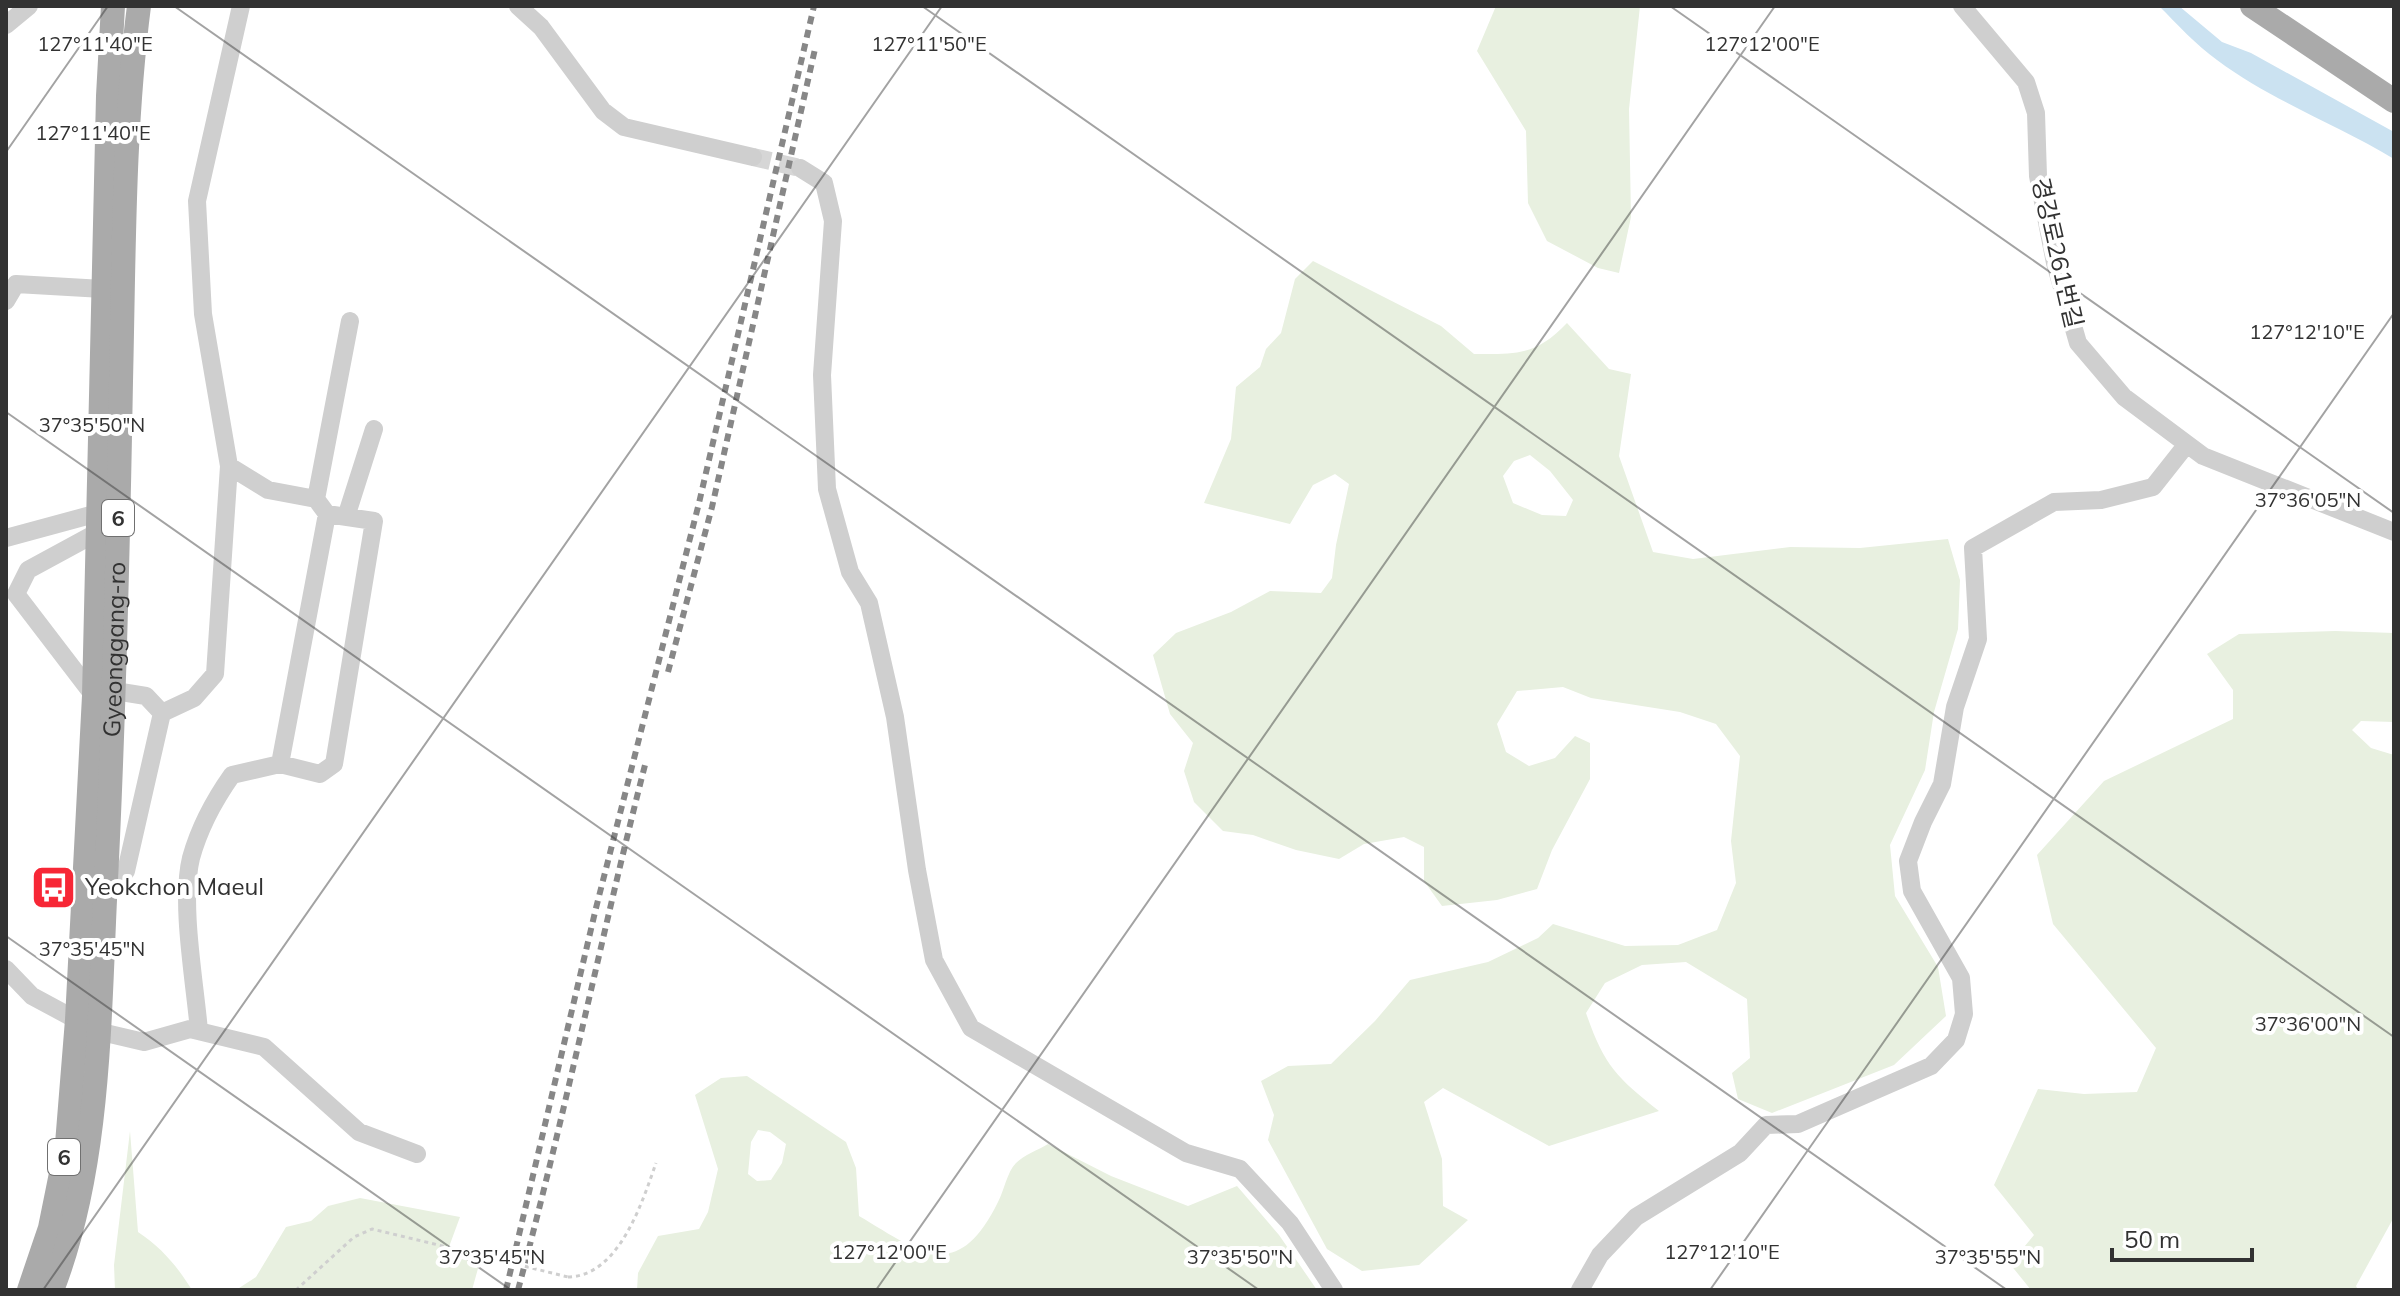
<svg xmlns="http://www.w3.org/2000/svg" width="2400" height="1296" viewBox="0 0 2400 1296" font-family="Mulish,'Noto Sans KR',sans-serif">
  <rect width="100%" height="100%" fill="#fff"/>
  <path fill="#e8f0e0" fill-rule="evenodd" d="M 1496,6 L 1640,6 L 1629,109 L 1631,217 L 1619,273 L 1598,268 L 1547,241 L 1528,203 L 1526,131 L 1477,51 Z
    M 1313,261 L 1441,326 L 1474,354 C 1515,354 1536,356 1567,323 L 1609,369 L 1631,374 L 1619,456 L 1653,552 L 1693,559 L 1790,547 L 1860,548 L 1948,539 L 1960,580 L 1958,629 L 1934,712 L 1925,770 L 1890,845 L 1895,896 L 1938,967 L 1946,1016 L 1894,1065 L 1772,1113 L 1738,1099 L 1732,1073 L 1750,1058 L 1747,999 L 1686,962 L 1642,965 L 1605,983 L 1586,1013 C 1604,1065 1616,1077 1659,1111 L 1549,1146 L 1443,1088 L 1424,1102 L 1442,1159 L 1443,1206 L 1468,1220 L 1419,1265 L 1362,1271 L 1327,1249 L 1268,1140 L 1274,1115 L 1261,1081 L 1288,1066 L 1331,1064 L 1375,1021 L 1410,980 L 1488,962 L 1538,938 L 1553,924 L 1625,946 L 1678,945 L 1717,930 L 1736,883 L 1731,841 L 1740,756 L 1716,724 L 1680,712 L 1591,698 L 1563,687 L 1517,691 L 1497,724 L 1506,752 L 1529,766 L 1555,758 L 1575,736 L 1590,743 L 1590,779 L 1552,850 L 1537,889 L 1497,900 L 1442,906 L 1424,881 L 1424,847 L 1404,837 L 1364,844 L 1339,859 L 1296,850 L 1253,835 L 1223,831 L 1194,802 L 1184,771 L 1193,743 L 1170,714 L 1153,655 L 1176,633 L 1231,612 L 1270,591 L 1321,593 L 1332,578 L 1336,545 L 1349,484 L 1335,474 L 1313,485 L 1290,524 L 1204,503 L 1231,439 L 1236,387 L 1260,367 L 1266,349 L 1281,333 L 1295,279 ZM 1530,455 L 1550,471 L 1573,500 L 1566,516 L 1542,515 L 1513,503 L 1503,476 L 1514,461 Z
    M 2335,631 L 2394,633 L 2394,722 L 2361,721 L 2352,730 L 2371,748 L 2394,755 L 2394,1217 L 2356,1286 L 2358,1290 L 2031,1290 L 2010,1264 L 2034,1235 L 1994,1185 L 2038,1089 L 2084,1094 L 2137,1092 L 2156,1048 L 2053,924 L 2037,855 L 2104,781 L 2233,719 L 2233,690 L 2207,654 L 2239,634 Z
    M 747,1076 L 846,1142 L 856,1168 L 859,1216 C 920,1252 957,1285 998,1202 C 1004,1191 1007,1172 1016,1163 C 1024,1155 1038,1150 1048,1144 L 1111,1176 L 1188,1206 L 1237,1186 L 1279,1235 L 1317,1290 L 637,1290 L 638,1273 L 658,1236 L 699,1229 L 708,1212 L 718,1169 L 695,1095 L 721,1078 ZM 758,1130 L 770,1132 L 786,1144 L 782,1163 L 771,1180 L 757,1181 L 748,1174 L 751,1142 Z
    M 130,1131 L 138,1232 C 162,1248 177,1266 192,1290 L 115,1290 L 114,1265 Z
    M 360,1198 L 460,1217 L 446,1255 L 484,1247 L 472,1290 L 236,1290 L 256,1277 L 286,1227 L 311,1221 L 328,1206 Z"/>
  <path fill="#cbe2f1" d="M 2159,6 L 2179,6 L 2222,42 L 2251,53 L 2394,132 L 2394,159 C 2336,124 2272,101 2217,60 C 2196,45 2177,24 2159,6 Z"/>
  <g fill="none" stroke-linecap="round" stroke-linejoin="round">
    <path stroke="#d6d6d6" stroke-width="18" stroke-dasharray="18 9" stroke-linecap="butt" d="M 753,157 L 800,168"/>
    <path stroke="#cfcfcf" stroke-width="3" stroke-dasharray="4 4" stroke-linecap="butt" d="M 568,1277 C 619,1276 642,1203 656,1163
      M 296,1290 L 354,1237 L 372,1229 L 455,1249"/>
    <path stroke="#cfcfcf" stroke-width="18" d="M 518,6 L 541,27 L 603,111 L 624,127 L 753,157
      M 1962,6 L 2026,82 L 2036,113 L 2038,176 L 2055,263 L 2078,343 L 2124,397 L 2203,456 L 2394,532
      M 6,25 L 29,6
      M 800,168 L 824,183 L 833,221 L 822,375 L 827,489 L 850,572 L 869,603 L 895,717 L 917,870 L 934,960 L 971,1028 L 1186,1153 L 1240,1169 L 1290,1223 L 1334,1290
      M 6,301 L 16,284 L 103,289
      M 229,466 L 268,490 L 316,499
      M 346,517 L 374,429
      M 6,538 L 98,513
      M 115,691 L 146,696 L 162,713
      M 94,696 L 16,594 L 28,570 L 98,532
      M 280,764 L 320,774 L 334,764 L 374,521 L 327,514
      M 105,895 L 126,871 L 162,713 L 194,698 L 215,674 L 229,466 L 203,314 L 197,201 L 241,6
      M 6,969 L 32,996 L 97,1031 L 144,1042 L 190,1029 L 264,1047 L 359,1132 L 417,1154
      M 199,1031 C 195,983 180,903 191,858 C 199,829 215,799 232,775 L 280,764 L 327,514 L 316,499 L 350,321
      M 1580,1290 L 1600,1255 L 1636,1217 L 1740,1153 L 1766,1125 L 1798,1124 L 1931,1066 L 1956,1040 L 1964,1014 L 1961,978 L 1912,891 L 1908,861 L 1923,822 L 1942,784 L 1955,707 L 1978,639 L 1973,548 L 2054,502 L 2101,500 L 2153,487 L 2187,444"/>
    <g stroke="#aaa" stroke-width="24">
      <path d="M 2252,6 L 2394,101"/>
      <path d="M 29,1290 L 50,1228 L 67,1144 L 77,1020 L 94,696 L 108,96 L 113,6"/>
      <path id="s1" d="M 52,1290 C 99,1170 99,1027 105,900 C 114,727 118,554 121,381 C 124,256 123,130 139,6"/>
    </g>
    <path stroke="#878787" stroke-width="6" stroke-dasharray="8 6" stroke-linecap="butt" d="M 668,672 L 712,507 L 815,49
      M 506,1290 L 596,908 L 699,503 L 814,6
      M 518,1290 C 565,1115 601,937 646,761"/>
    <path stroke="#cfcfcf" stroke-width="3" stroke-dasharray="4 4" stroke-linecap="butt" d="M 455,1249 L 568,1277"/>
  </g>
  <path fill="none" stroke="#323232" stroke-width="2" stroke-opacity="0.45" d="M 174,6 L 2007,1290M 922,6 L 2394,1037M 1670,6 L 2394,513M 6,152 L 108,6M 6,412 L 1259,1290M 6,936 L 511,1290M 43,1290 L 942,6M 876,1290 L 1775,6M 1710,1290 L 2394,313"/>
  <defs>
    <symbol id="bus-square" viewBox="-11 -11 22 22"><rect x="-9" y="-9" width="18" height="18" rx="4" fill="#f72736" stroke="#fff"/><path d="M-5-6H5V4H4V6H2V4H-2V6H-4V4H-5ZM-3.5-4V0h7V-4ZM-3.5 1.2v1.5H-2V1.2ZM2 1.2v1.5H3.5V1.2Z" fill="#fff"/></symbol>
  </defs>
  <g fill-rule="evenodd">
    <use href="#bus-square" x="28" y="862" width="51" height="51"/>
  </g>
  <g text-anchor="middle" stroke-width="8" stroke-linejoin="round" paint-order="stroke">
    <g fill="#fff" stroke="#707070" stroke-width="2">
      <rect x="102" y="500" width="32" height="36" rx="6"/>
      <rect x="48" y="1139" width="32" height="36" rx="6"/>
    </g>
    <g font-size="22" font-weight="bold" fill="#323232">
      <text x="118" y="526">6</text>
      <text x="64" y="1165">6</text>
    </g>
    <g font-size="24" fill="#323232" stroke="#fff">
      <text transform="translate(2057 253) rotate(77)" y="8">경강로261번길</text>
      <text dy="8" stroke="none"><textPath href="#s1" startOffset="646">Gyeonggang-ro</textPath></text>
    </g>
    <g font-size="24" fill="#323232" stroke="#fff" text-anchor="start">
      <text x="85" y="895">Yeokchon Maeul</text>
    </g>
  </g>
  <g font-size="20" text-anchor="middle" fill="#323232" stroke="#fff" stroke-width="8" stroke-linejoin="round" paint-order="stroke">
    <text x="95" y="51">127°11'40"E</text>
    <text x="929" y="51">127°11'50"E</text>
    <text x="1762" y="51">127°12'00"E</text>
    <text x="93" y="140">127°11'40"E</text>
    <text x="2307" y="339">127°12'10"E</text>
    <text x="92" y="432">37°35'50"N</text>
    <text x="2308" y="507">37°36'05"N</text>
    <text x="92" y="956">37°35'45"N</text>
    <text x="2308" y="1031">37°36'00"N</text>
    <text x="889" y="1259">127°12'00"E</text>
    <text x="1722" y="1259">127°12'10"E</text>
    <text x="492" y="1264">37°35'45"N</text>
    <text x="1240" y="1264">37°35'50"N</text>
    <text x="1988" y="1264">37°35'55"N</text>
  </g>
  <rect width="2400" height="1296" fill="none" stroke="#323232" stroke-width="16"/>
  <path d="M2112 1248v12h140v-12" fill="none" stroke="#323232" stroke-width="4"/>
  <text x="2124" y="1248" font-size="24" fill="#323232" stroke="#ffffff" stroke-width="6" paint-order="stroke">50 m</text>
</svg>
